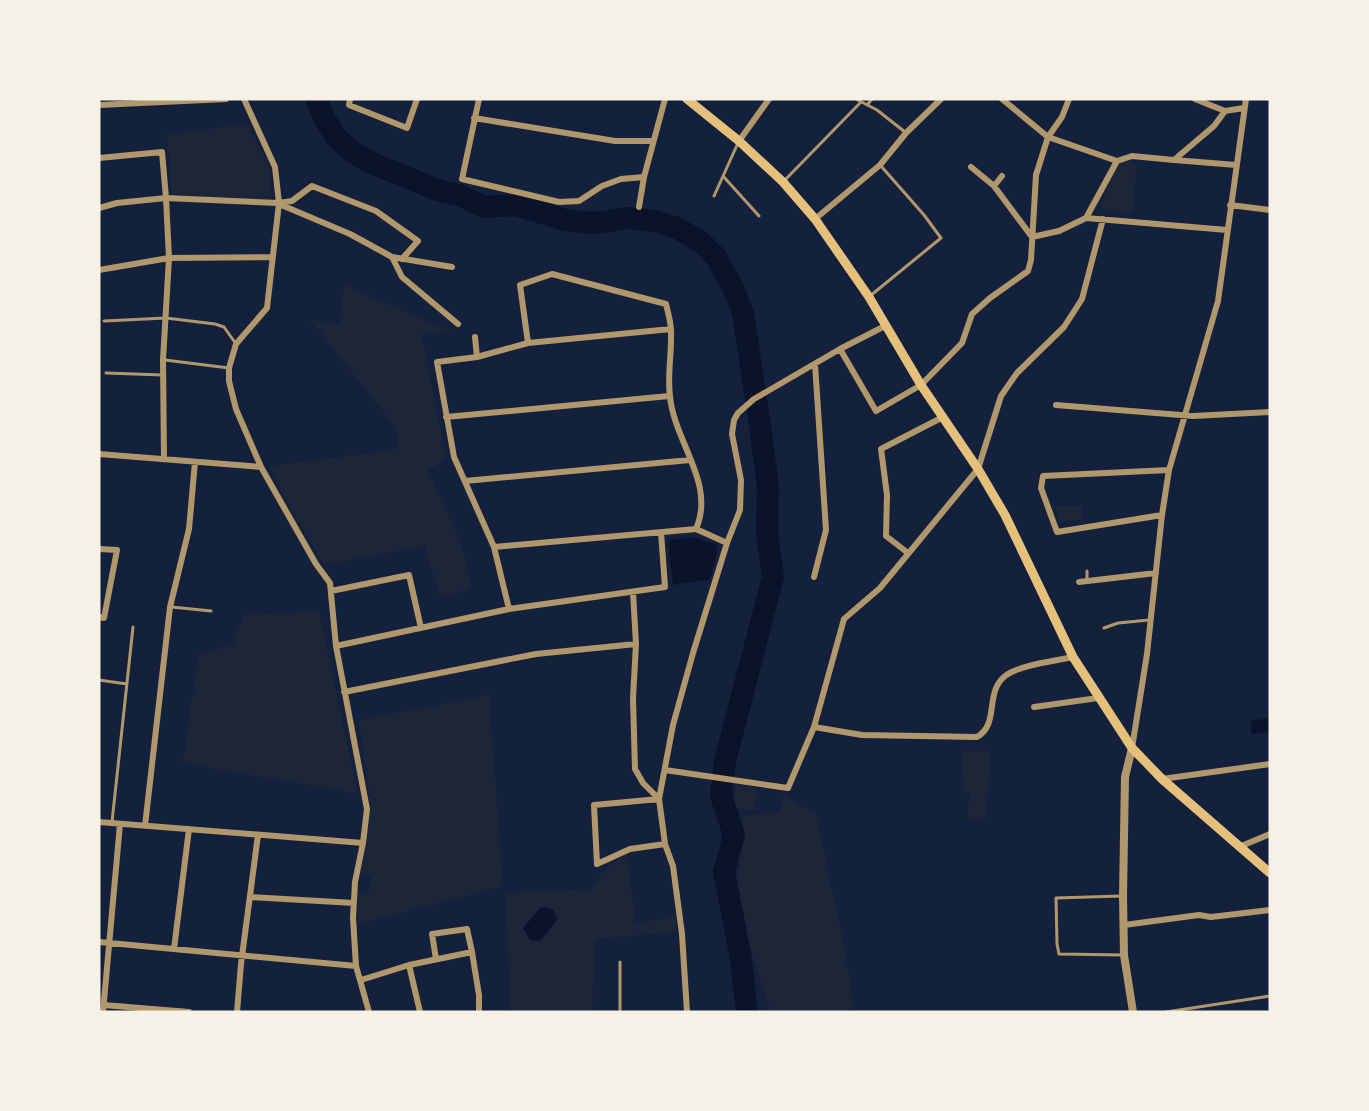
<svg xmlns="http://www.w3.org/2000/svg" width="1369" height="1111" viewBox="0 0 1369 1111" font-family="Mulish,sans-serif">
  <rect width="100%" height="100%" fill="#14213d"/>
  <path fill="#1d2539" d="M 248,124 L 270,168 L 272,202 L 172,194 L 167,134 Z
    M 1120,161 L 1136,163 L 1134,213 L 1106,211 L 1100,204 Z
    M 344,285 L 453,332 L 421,333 L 446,458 L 428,471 L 463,548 L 471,589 L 440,596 L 425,546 L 324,565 L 282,494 L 270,466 L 394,450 L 398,446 L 397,429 L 311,320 L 340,323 Z
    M 1055,506 L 1082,506 L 1082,520 L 1059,522 Z
    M 319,611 L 358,794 L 183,763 L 198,654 L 233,645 L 243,615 Z
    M 489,695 L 503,886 L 358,924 L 358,892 L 368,894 L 371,877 L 360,875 L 363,859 L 370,797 L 359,720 Z
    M 961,751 L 991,751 L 986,817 L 968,818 L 969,793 L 964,792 Z
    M 736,784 L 757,788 L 754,811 L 734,808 Z
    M 784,794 L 800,806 L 815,810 L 845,950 L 852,996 L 853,1012 L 771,1012 L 750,949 L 737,890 L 743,816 L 780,811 Z
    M 627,853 L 635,922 L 676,918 L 676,932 L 595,939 L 592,1012 L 511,1012 L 505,893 L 591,889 L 605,869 Z"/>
  <path fill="#0b132b" d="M 693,537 L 717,545 L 718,549 L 710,579 L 673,585 L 668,543 L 671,540 Z
    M 1270,718 L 1270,732 L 1252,734 L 1250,721 Z
    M 547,907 L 553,910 L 558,919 L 540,941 L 530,940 L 523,928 L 540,908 Z"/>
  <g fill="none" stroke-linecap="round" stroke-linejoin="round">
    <path stroke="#0b132b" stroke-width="22" d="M 316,99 L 324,118 L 336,137 L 352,152 L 374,164 L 440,191 L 459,195 L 485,207 L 516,205 L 565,220 L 593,223 L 630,218 L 655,221 L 677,228 L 701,242 L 716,257 L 734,290 L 743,313 L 760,426 L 768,487 L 767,534 L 773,577 L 725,761 L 721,796 L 734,835 L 724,872 L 740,953 L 747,1012"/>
    <path stroke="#b1986c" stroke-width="3" d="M 856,99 L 877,110 L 905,132
      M 867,105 L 872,99
      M 723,176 L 759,216
      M 784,181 L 861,102
      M 714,196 L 738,143
      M 870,296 L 941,238 L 924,215 L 881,166
      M 104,321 L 166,318 L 215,324 L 224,327 L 236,344
      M 165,360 L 229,368
      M 106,373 L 163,375
      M 1087,571 L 1087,581
      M 172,607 L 211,611
      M 1104,628 L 1118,623 L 1149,620
      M 99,680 L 127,684
      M 112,822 L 133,627
      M 1121,896 L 1056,898 L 1057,944 L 1059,954 L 1123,955
      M 620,1012 L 620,962
      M 1166,1012 L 1270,996"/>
    <path stroke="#b1986c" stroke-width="6" d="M 244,99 L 275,167 L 279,203 L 267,308 L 236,344 L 229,368 L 229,381 L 236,409 L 261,467 L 316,564 L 330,583 L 336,646 L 367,809 L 363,843 L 355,882 L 353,918 L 356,966 L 369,1012
      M 350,99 L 349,105 L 407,128 L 417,99
      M 479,99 L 462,179 L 559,202 L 579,201 L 602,186 L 621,179 L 644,177
      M 1002,99 L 1048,137 L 1117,161
      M 1195,99 L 1225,111 L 1244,108
      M 99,105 L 226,99
      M 474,118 L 615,141 L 652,141
      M 739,141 L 769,99
      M 99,158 L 162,152 L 166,198 L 169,258 L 163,360 L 164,459
      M 1174,160 L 1236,165
      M 971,167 L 994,186 L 1032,237 L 1059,231 L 1086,218 L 1227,230
      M 994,186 L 1002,176
      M 279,204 L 350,234 L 392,257
      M 1230,205 L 1270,210
      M 639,207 L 644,177 L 665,99
      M 99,208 L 117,203 L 166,198 L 279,203 L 292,201 L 312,186 L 376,211 L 418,241 L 402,259
      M 1086,218 L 1117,161 L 1132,156 L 1174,160 L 1214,126 L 1225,111
      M 815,219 L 880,165 L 906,133 L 941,99
      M 452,267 L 392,257 L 402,277 L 458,324
      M 99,270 L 169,258 L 272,257
      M 475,337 L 477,357
      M 528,343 L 520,285 L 552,274 L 666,304 C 668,313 671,322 671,331 C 672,353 667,375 670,396 C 674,442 716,483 696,529
      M 840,349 L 876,411 L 921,385 L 962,343 L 972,314 L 990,298 L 1028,271 L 1031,260 L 1036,175 L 1048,137 L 1062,117 L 1069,99
      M 1056,405 L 1193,416 L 1270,412
      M 446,417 L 669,396
      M 99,454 L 261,467
      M 465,481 L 690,460
      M 1162,515 L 1057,532 L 1041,488 L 1043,476 L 1169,470
      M 494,547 L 696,529 L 727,543
      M 99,549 L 117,550 L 104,618 L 99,617
      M 908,553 L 886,536 L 887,495 L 881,449 L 943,417
      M 814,577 L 826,530 L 815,364
      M 1079,582 L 1156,573
      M 331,591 L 409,575 L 421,628
      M 633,592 L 636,644 L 633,698 L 635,769 L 643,783 L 659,799
      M 509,609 L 494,547 L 454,457 L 437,362 L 477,357 L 528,343 L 671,329
      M 336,646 L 509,609 L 665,587 L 661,532
      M 344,692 L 536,654 L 636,644
      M 1034,707 L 1098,698
      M 814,727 L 862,735 L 977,737 C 1000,724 984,693 1005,676 C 1019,665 1056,661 1073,657
      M 1132,748 L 1147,654 L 1162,515 L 1169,470 L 1218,301 L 1246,99
      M 665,770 L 788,788 L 814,727 L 844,619 L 880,588 L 978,469 L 1001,396 L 1017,373 L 1064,327 L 1082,299 L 1103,219
      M 1162,779 L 1270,764
      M 659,799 L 594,805 L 597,864 L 630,849 L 665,844
      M 99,822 L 363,843
      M 145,826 L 170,607 L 189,529 L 195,462
      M 1239,847 L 1270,834
      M 250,897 L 354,903
      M 1124,925 L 1199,915 L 1211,917 L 1270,910
      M 99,942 L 356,966
      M 174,949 L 189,829
      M 436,959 L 432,934 L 467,929 L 472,952
      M 409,965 L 420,1012
      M 361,980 L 409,965 L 472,952 L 479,995 L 479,1012
      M 104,1005 L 189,1012
      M 103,1012 L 120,824
      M 237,1012 L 241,964 L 258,835
      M 687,1012 L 682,934 L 673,866 L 665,844 L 659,799 L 673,725 L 693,653 L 727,543 L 740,510 L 741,480 L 732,434 L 734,420 L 738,413 L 754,399 L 840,349 L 885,326"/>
    <path stroke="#b1986c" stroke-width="8" d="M 1132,748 L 1125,777 L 1123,896 L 1124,955 L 1133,1012"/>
    <path stroke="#e5c07b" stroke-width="9" d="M 687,99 L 739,141 L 783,182 L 815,219 L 869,297 L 921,385 L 978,469 L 1005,515 L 1073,657 L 1132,748 L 1162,779 L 1270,873"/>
  </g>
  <rect width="1369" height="1111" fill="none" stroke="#f6f1e7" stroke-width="201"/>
</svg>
